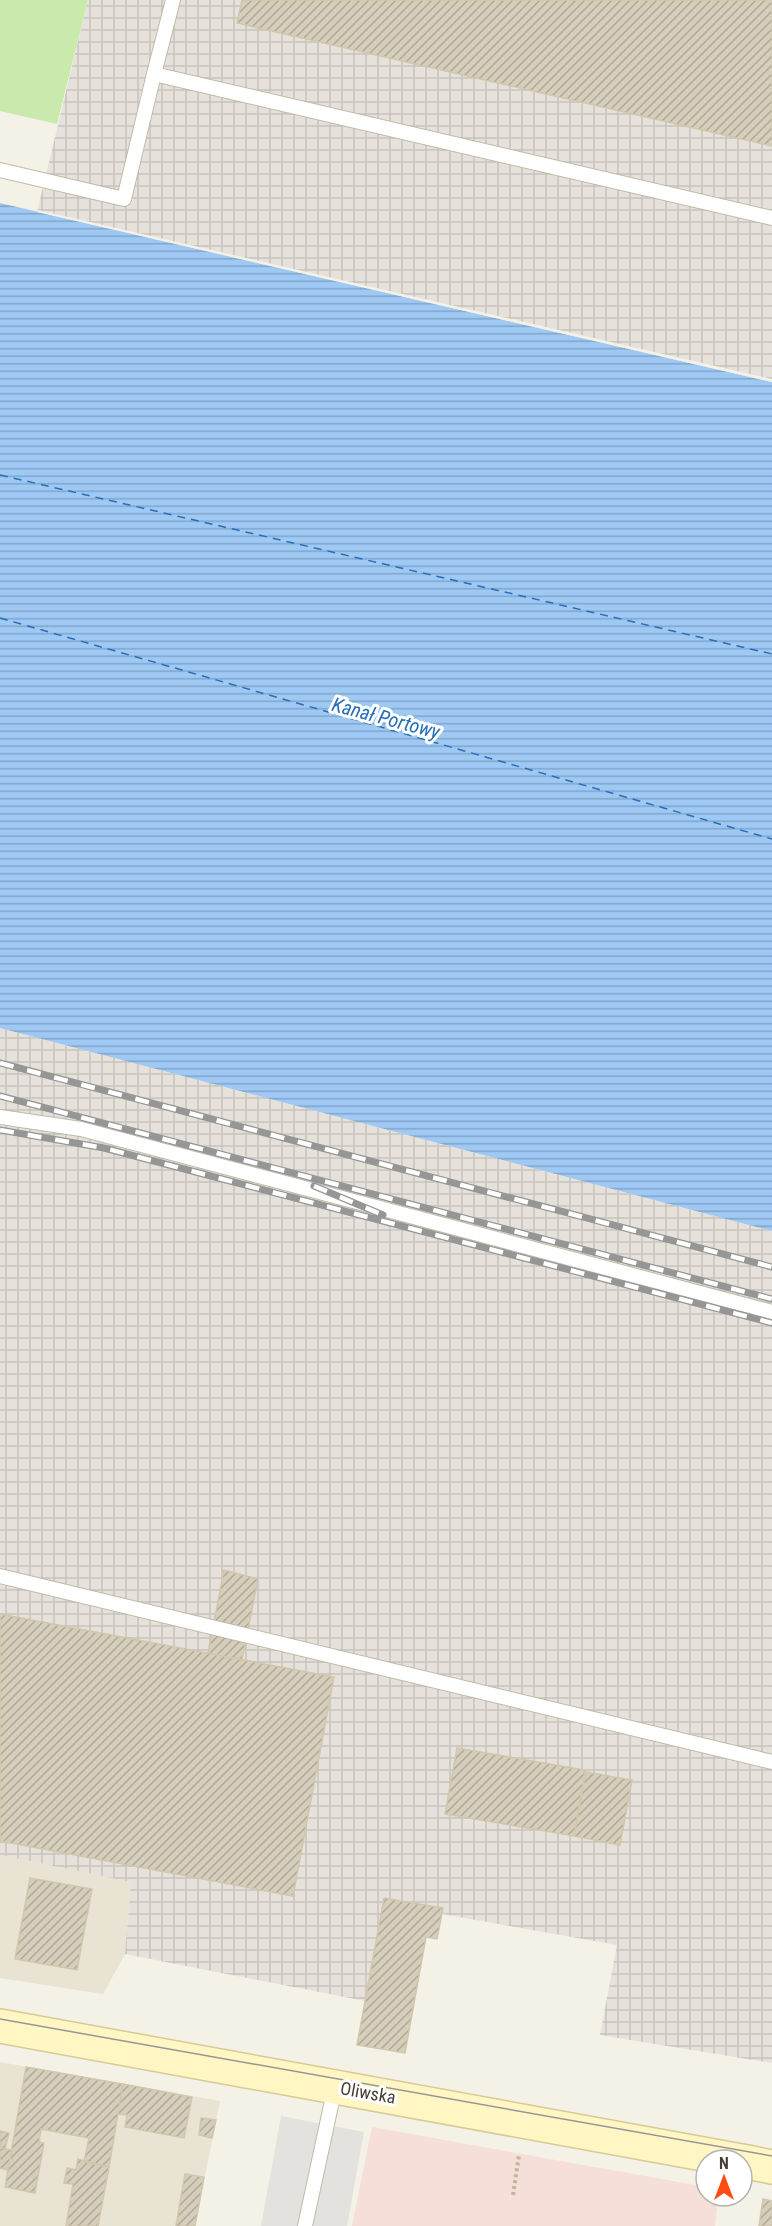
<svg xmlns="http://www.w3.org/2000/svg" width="772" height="2226" viewBox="0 0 772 2226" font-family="'Roboto Condensed',sans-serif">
  <defs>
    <pattern id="industrial-grid" width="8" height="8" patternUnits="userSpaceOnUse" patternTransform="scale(1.5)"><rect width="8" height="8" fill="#e6e2db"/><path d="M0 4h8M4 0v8" fill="none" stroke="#c7c3bd"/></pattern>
    <pattern id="water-rules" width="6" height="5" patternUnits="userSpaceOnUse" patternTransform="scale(1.5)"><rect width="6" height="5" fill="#9ec9f4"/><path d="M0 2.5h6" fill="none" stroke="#83a5c6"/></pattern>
    <pattern id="building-hatch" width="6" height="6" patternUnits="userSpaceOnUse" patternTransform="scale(1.5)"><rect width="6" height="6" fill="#d6ceba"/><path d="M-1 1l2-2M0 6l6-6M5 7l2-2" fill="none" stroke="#afa998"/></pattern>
  </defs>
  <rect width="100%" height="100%" fill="#f4f1e6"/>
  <path fill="#e8e3d3" d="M 0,1855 L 131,1882 L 125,1954 L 103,1994 L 0,1978 Z
    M 0,2062 L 220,2101 L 195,2226 L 0,2226 Z"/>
  <path fill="url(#industrial-grid)" d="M 88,0 L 772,0 L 772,382 L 37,212 Z
    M 0,1028 L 772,1231 L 772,2063 L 600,2035 L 617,1945 L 442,1914 L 442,1908 L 384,1898 L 365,2001 L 125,1954 L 131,1882 L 0,1855 Z"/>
  <path fill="#f5dfd8" d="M 372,2127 L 706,2187 L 706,2196 L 718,2196 L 715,2226 L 352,2226 Z"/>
  <path fill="#c9eaac" d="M 0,0 L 88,0 L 57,124 L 0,111 Z"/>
  <path fill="#e4e2de" d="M 281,2116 L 364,2132 L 347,2226 L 261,2226 Z"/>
  <path fill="url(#water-rules)" d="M 0,203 L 772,382 L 772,1231 L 0,1028 Z"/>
  <path fill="#f4f1e6" d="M 38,210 L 772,379 L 772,382 L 37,212 Z"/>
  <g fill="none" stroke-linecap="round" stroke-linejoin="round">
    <path stroke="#286eb9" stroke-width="1.5" stroke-dasharray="8 6" stroke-linecap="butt" d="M 0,475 L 772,654
      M 0,618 L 772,839"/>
  </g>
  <path fill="url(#building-hatch)" stroke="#d1c7ad" stroke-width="1.5" d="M 242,0 L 772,0 L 772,146 L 237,23 Z
    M 224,1570 L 258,1579 L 242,1660 L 208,1653 Z
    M 0,1614 L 334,1677 L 293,1896 L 0,1841 Z
    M 457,1748 L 585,1770 L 574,1836 L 445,1814 Z
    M 586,1772 L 632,1780 L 620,1845 L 574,1836 Z
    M 30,1878 L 92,1889 L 77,1970 L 15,1959 Z
    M 384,1898 L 443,1908 L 437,1939 L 426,1937 L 405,2053 L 357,2045 Z
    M 26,2067 L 123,2084 L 109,2167 L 84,2162 L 89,2138 L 41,2129 L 39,2142 L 44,2143 L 35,2193 L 5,2187 Z
    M 123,2084 L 192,2097 L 184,2138 L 125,2127 L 127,2115 L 118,2114 Z
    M 201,2118 L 216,2120 L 212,2138 L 199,2135 Z
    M 0,2131 L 9,2133 L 5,2149 L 0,2148 Z
    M 0,2148 L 12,2150 L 8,2170 L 0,2168 Z
    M 78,2159 L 109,2167 L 98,2226 L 66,2226 L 73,2184 L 64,2183 L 67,2168 L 76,2170 Z
    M 185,2174 L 204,2177 L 195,2226 L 176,2226 Z
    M 763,2199 L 772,2201 L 772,2226 L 759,2226 Z"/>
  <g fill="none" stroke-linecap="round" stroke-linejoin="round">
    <defs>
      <path id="lane" d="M 173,0 L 154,74 L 772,218
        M 0,170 L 124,199 L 154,74
        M 0,1117 L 81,1129 L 772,1312
        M 0,1576 L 772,1762
        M 305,2226 L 335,2087"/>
      <path id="secondary" d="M 0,2026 L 736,2160
        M 742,2161 L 772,2167"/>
    </defs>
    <use href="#lane" stroke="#c0baa8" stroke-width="16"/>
    <use href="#secondary" stroke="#d7cb93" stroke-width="36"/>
    <path stroke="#c2b798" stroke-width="4" stroke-dasharray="3 3" stroke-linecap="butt" d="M 513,2195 L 519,2155"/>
    <use href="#lane" stroke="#fff" stroke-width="14"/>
    <use href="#secondary" stroke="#fff6c4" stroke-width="33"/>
    <path stroke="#969696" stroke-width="1.5" d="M 0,2019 L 772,2156"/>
    <defs>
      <path id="rail" d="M 0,1063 L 772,1267
        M 0,1096 L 772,1299
        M 0,1130 L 104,1148 L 772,1323
        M 314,1186 L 383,1215"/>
    </defs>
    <use href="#rail" stroke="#969696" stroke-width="7"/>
    <use href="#rail" stroke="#fff" stroke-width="4.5" stroke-dasharray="14" stroke-linecap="butt"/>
  </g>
  <g text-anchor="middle" stroke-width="6" stroke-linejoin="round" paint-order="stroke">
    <g font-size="18" fill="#474135" stroke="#fff">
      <text transform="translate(368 2093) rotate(10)" y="6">Oliwska</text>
    </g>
    <g font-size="20" font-style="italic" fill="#286eb9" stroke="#fff">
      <text transform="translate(386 718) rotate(15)" y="7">Kanał Portowy</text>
    </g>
  </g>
  <g transform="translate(724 2178)"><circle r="28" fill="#ffffff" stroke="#b5b3ae" stroke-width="1.5"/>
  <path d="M0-4.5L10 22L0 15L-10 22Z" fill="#ff4b11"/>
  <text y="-9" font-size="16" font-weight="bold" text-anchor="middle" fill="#474135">N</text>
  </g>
</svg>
